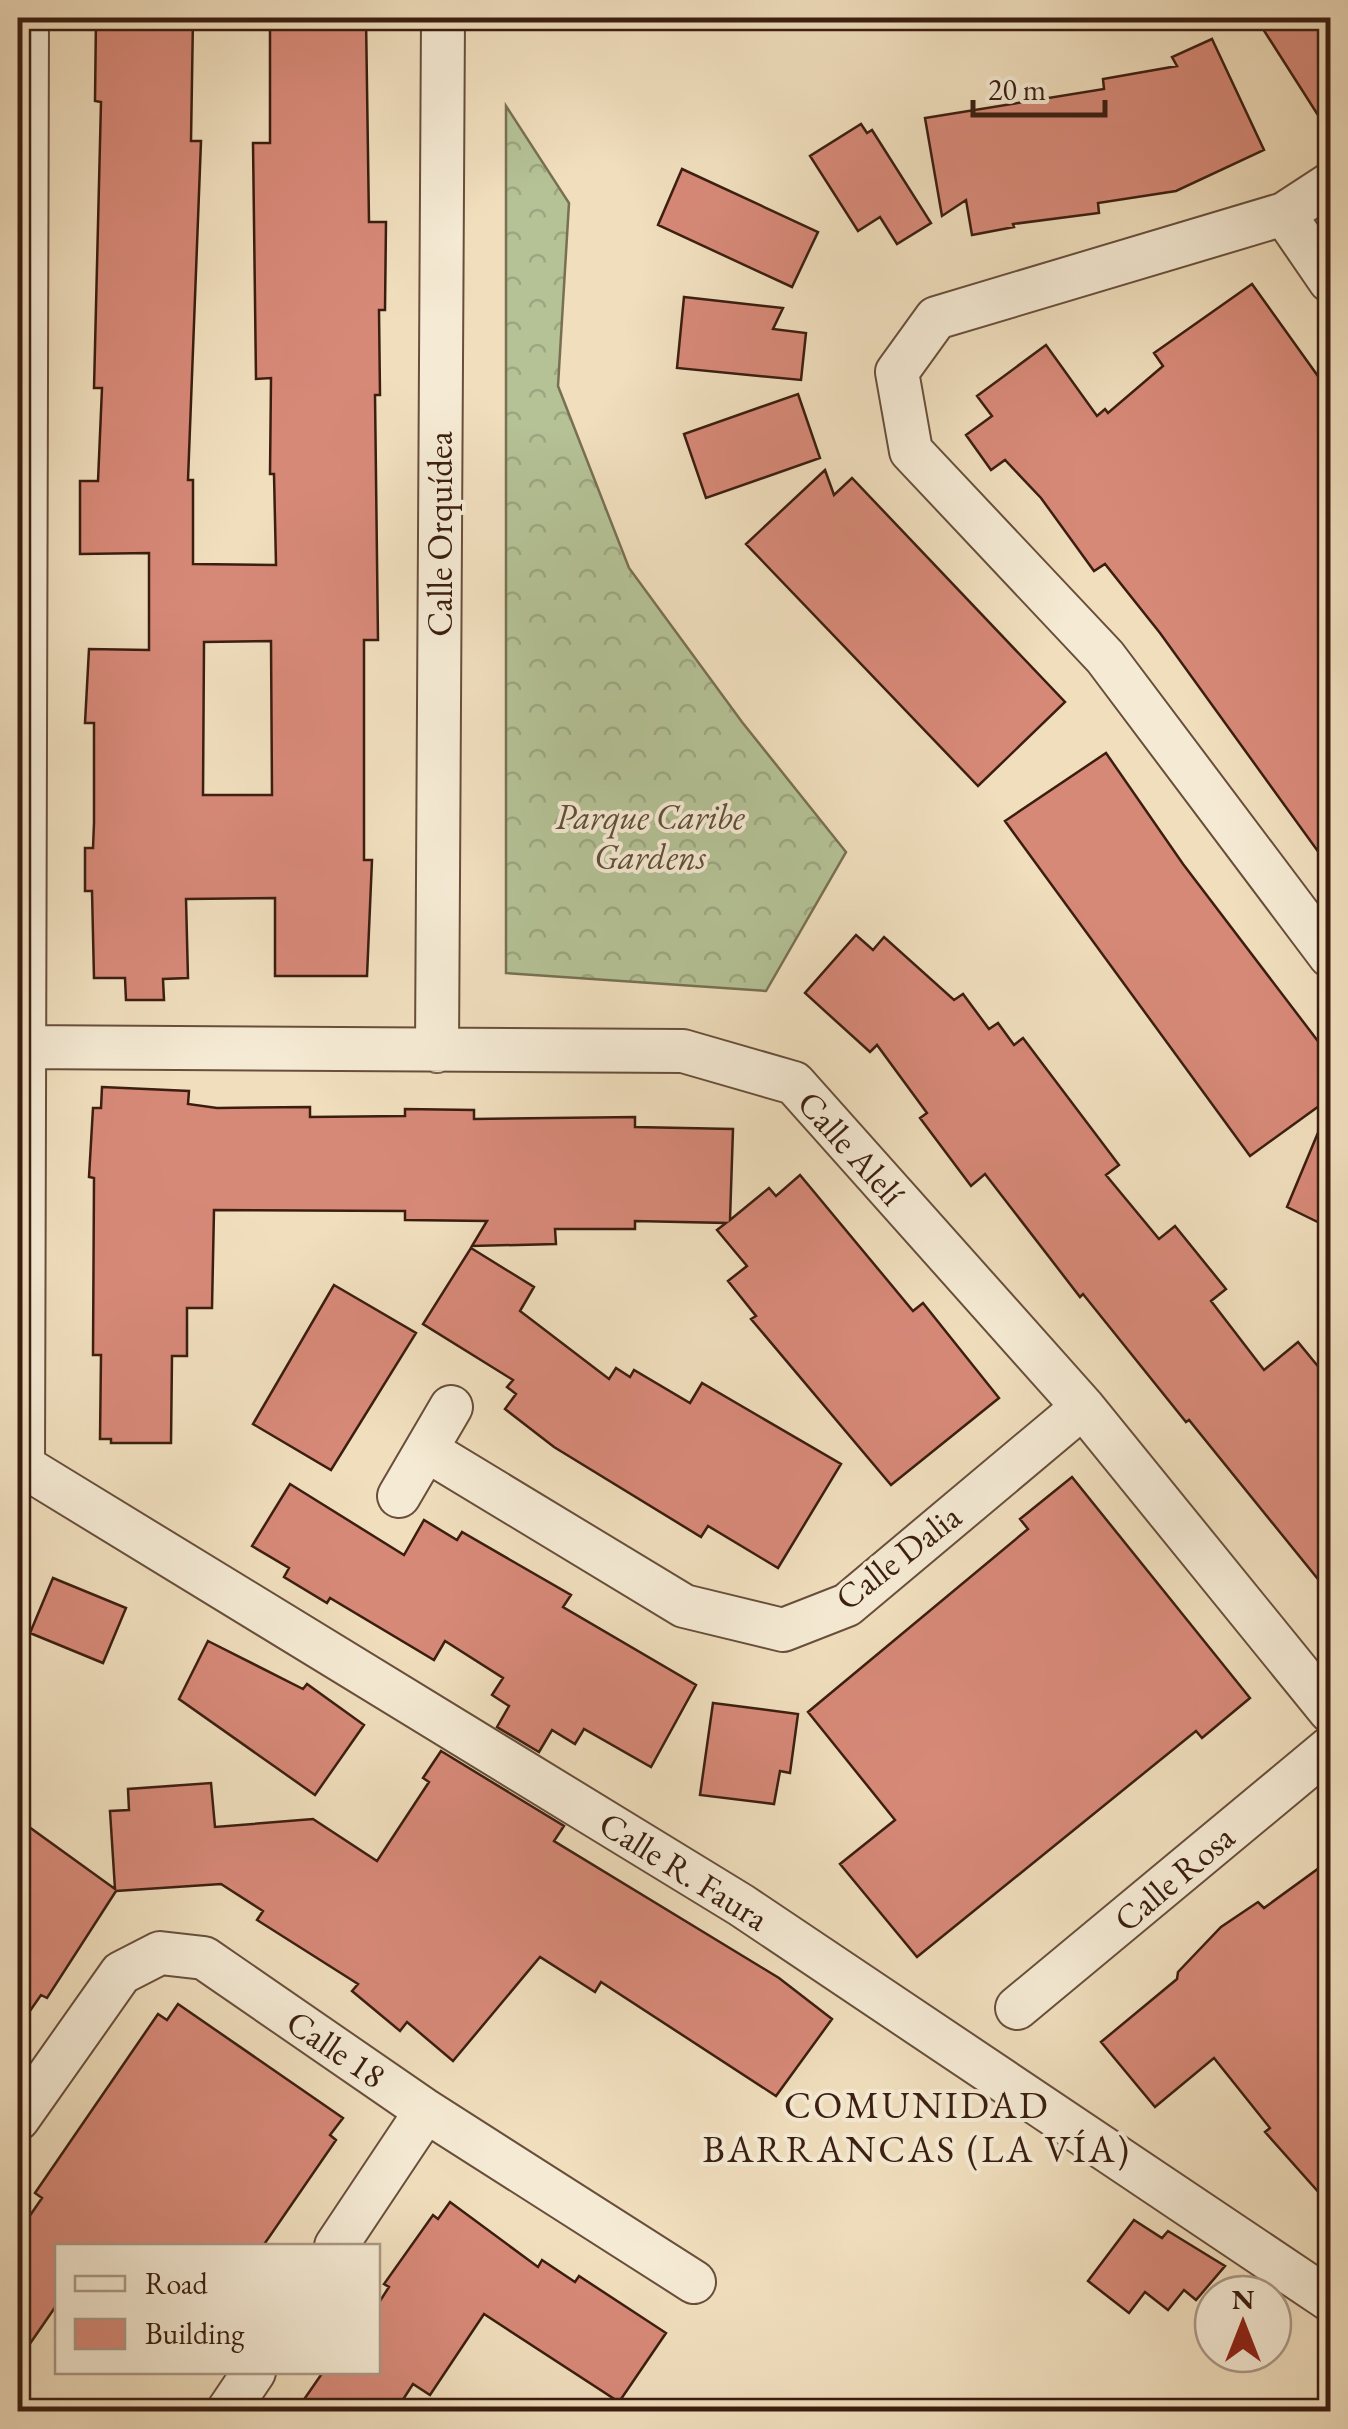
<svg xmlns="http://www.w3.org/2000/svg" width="1348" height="2429" viewBox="0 0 1348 2429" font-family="'EB Garamond',serif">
  <defs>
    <pattern id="forest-crowns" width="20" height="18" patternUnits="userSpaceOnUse" patternTransform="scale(2.5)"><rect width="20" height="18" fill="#b4c296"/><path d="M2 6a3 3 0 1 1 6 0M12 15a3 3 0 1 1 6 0" fill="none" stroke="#9ca680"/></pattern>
  </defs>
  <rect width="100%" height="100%" fill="#f0debd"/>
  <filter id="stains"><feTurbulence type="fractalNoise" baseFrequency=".002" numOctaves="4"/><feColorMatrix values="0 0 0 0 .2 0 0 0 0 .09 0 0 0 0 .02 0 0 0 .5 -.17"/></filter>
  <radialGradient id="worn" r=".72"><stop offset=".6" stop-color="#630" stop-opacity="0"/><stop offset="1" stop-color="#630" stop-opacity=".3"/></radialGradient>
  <path fill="url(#forest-crowns)" stroke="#787053" stroke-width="2.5" d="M 506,106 L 569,203 L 558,386 L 629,568 L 742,722 L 846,852 L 766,991 L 506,973 Z"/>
  <path fill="#d78978" stroke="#3b1e10" stroke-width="2.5" fill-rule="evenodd" d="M 96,18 L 193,18 L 191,141 L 201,141 L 188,480 L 193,480 L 193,564 L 276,565 L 274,474 L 270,474 L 271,378 L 256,379 L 253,143 L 270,143 L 270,18 L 366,18 L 369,222 L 386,222 L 385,310 L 379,310 L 380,395 L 375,395 L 378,640 L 364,640 L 364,860 L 372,860 L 367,976 L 275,976 L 275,898 L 186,899 L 188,978 L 163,979 L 164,1000 L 126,1000 L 125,978 L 94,978 L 92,891 L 85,891 L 85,848 L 93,848 L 94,823 L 94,723 L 85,723 L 89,649 L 149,650 L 149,553 L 80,554 L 80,481 L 98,481 L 102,388 L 94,388 L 101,102 L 95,101 ZM 271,641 L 272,795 L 203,795 L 204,642 Z
    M 1256,18 L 1330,18 L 1330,134 Z
    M 1212,39 L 1264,150 L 1176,191 L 1098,203 L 1099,213 L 1013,224 L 1014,227 L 972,235 L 966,200 L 942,216 L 925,118 L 1104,89 L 1103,79 L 1177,66 L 1172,57 Z
    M 861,124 L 867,133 L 872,130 L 931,223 L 897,244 L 880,217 L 858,231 L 810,156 Z
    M 682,169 L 818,232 L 792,287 L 658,225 Z
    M 1252,284 L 1330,393 L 1330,868 L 1160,633 L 1105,564 L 1094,571 L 1041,498 L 1005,460 L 991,470 L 966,435 L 992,416 L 977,396 L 1046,345 L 1097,416 L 1105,409 L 1108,413 L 1163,366 L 1154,353 Z
    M 684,297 L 783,308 L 773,329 L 806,333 L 801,380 L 677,368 Z
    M 798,394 L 820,458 L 706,498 L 684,434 Z
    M 825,470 L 834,495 L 852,478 L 1065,702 L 978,786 L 746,544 Z
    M 1106,753 L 1183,864 L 1330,1057 L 1330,1098 L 1250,1156 L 1005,821 Z
    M 856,935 L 873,950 L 884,937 L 954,1000 L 963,994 L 989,1029 L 998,1023 L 1014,1045 L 1023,1038 L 1119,1165 L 1106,1175 L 1159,1239 L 1175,1226 L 1226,1289 L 1211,1301 L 1264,1370 L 1298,1342 L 1330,1381 L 1330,1594 L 1189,1420 L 1186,1422 L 1083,1294 L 1080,1297 L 985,1174 L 971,1186 L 920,1118 L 927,1113 L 877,1045 L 870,1052 L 805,993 Z
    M 102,1087 L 189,1091 L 188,1104 L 217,1108 L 310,1107 L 310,1117 L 405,1116 L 405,1109 L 474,1110 L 474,1119 L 635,1117 L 635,1127 L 733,1129 L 730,1220 L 769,1188 L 776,1196 L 800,1175 L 913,1311 L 923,1303 L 999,1398 L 891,1485 L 751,1319 L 756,1316 L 728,1281 L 747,1266 L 717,1230 L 726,1223 L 635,1221 L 635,1229 L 555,1229 L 556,1244 L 472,1246 L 487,1221 L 405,1220 L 405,1211 L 214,1210 L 212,1308 L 187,1308 L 187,1356 L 172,1356 L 171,1443 L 111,1443 L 111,1439 L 100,1439 L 101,1355 L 93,1355 L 94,1178 L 89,1177 L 93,1108 L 101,1108 Z
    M 1330,1104 L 1330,1228 L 1287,1207 Z
    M 471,1248 L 534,1287 L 520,1311 L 609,1379 L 616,1368 L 630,1377 L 634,1370 L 690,1403 L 702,1383 L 841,1464 L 778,1568 L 708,1526 L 701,1537 L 554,1447 L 505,1409 L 516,1394 L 507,1387 L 513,1380 L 423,1324 Z
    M 334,1285 L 416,1333 L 331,1470 L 253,1424 Z
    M 1072,1477 L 1250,1698 L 1202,1738 L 1196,1731 L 917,1957 L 840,1864 L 895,1820 L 808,1712 L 1028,1529 L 1020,1519 Z
    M 290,1484 L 404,1555 L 424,1520 L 457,1540 L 462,1532 L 571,1595 L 563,1607 L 696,1685 L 651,1767 L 584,1729 L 575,1744 L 552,1730 L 539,1752 L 497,1727 L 509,1706 L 492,1695 L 503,1678 L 445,1641 L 434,1660 L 330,1598 L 327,1603 L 284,1577 L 289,1568 L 252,1546 Z
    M 53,1578 L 126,1608 L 103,1663 L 30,1633 Z
    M 208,1641 L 303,1689 L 307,1684 L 364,1725 L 315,1795 L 179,1699 Z
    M 713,1703 L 798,1714 L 790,1773 L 780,1771 L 774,1804 L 700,1795 Z
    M 441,1751 L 564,1826 L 554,1841 L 779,1978 L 832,2019 L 776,2096 L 601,1982 L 595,1992 L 540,1957 L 453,2061 L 407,2022 L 400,2031 L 352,1991 L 358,1984 L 257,1920 L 263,1911 L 221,1884 L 116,1891 L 47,1998 L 41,1995 L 18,2028 L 18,1819 L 115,1889 L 110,1811 L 129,1810 L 128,1789 L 211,1783 L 215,1827 L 313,1819 L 377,1861 L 429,1782 L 423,1778 Z
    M 1330,1860 L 1330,2205 L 1265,2132 L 1270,2128 L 1214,2058 L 1155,2107 L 1101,2042 L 1177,1979 L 1178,1972 L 1221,1927 L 1258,1902 L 1264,1908 Z
    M 178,2004 L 343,2118 L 330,2135 L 336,2140 L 263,2246 L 58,2246 L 58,2303 L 18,2361 L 18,2233 L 42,2198 L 35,2193 L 158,2014 L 167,2020 Z
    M 450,2202 L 538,2267 L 542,2260 L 575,2282 L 579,2276 L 666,2333 L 619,2402 L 484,2314 L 430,2395 L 413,2384 L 395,2412 L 323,2412 L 305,2398 L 323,2372 L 378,2372 L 378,2304 L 389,2287 L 384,2284 L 433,2215 L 438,2219 Z
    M 1134,2220 L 1162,2238 L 1168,2231 L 1225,2266 L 1196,2300 L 1184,2290 L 1168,2310 L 1145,2292 L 1129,2313 L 1088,2281 Z"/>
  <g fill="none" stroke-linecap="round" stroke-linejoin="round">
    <defs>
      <path id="street" d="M 1330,184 L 1284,214 L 936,318 L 897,372 L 911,451 L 1105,657 L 1330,956
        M 1284,214 L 1330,281
        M 18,1047 L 683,1051 L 794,1083 L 1083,1407 L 1330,1711
        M 437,1051 L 443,18
        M 428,1451 L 684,1606 L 783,1630 L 847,1605 L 1083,1407
        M 23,1466 L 741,1905 L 1330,2300
        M 18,1476 L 23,1466 L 27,18
        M 399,1496 L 451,1407
        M 1017,2008 L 1330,1748
        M 18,2119 L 121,1973 L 160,1953 L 204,1958 L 426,2111 L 694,2282
        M 336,2246 L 426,2111
        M 227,2412 L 254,2372"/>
    </defs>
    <use href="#street" stroke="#684e3b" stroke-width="46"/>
    <use href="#street" stroke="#f5ead4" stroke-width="42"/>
  </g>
  <g text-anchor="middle" stroke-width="8" stroke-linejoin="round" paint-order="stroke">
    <g font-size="35" fill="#3b1e10" stroke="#f5ead4">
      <text transform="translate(440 534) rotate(-90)" y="12">Calle Orquídea</text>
      <text transform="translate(851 1148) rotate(48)" y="12">Calle Alelí</text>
      <text transform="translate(898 1557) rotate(-38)" y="12">Calle Dalia</text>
      <text transform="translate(684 1871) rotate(32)" y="12">Calle R. Faura</text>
      <text transform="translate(1174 1878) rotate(-40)" y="12">Calle Rosa</text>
      <text transform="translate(336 2049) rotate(34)" y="12">Calle 18</text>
    </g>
    <g font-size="35" font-style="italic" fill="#5f4f38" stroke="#f5ead4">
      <text x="650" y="829">Parque Caribe<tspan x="650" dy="40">Gardens</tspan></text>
    </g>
    <g font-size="38" letter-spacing="2.5" fill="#3b1e10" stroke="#f5ead4">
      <text x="917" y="2118">COMUNIDAD<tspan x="917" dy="44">BARRANCAS (LA VÍA)</tspan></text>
    </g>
  </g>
  <rect width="1348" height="2429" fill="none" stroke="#f0debd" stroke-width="60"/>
  <rect x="20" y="20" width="1308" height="2389" fill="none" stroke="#3b1e10" stroke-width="5"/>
  <rect x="30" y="30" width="1288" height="2369" fill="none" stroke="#3b1e10" stroke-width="2.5"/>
  <rect x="55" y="2244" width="325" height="130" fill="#f5ead4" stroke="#ab9886" stroke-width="2.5"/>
  <rect x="75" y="2276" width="50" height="15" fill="#f5ead4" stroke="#ab9886" stroke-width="2.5"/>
  <text x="145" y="2294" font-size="30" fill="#3b1e10">Road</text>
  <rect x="75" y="2319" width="50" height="30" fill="#d78978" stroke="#ab9886" stroke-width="2.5"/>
  <text x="145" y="2344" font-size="30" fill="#3b1e10">Building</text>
  <g transform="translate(1243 2324)"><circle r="48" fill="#f5ead4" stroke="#ab9886" stroke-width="2.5"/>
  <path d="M0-8L18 38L0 25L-18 38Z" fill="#8f2418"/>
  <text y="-15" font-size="28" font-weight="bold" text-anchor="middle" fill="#3b1e10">N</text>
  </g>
  <path d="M973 100v15h132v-15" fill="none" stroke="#3b1e10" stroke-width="5"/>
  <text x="988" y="100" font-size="30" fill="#3b1e10" stroke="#f5ead4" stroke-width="8" paint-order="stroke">20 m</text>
  <rect width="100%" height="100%" filter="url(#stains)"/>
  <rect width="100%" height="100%" fill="url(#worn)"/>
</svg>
